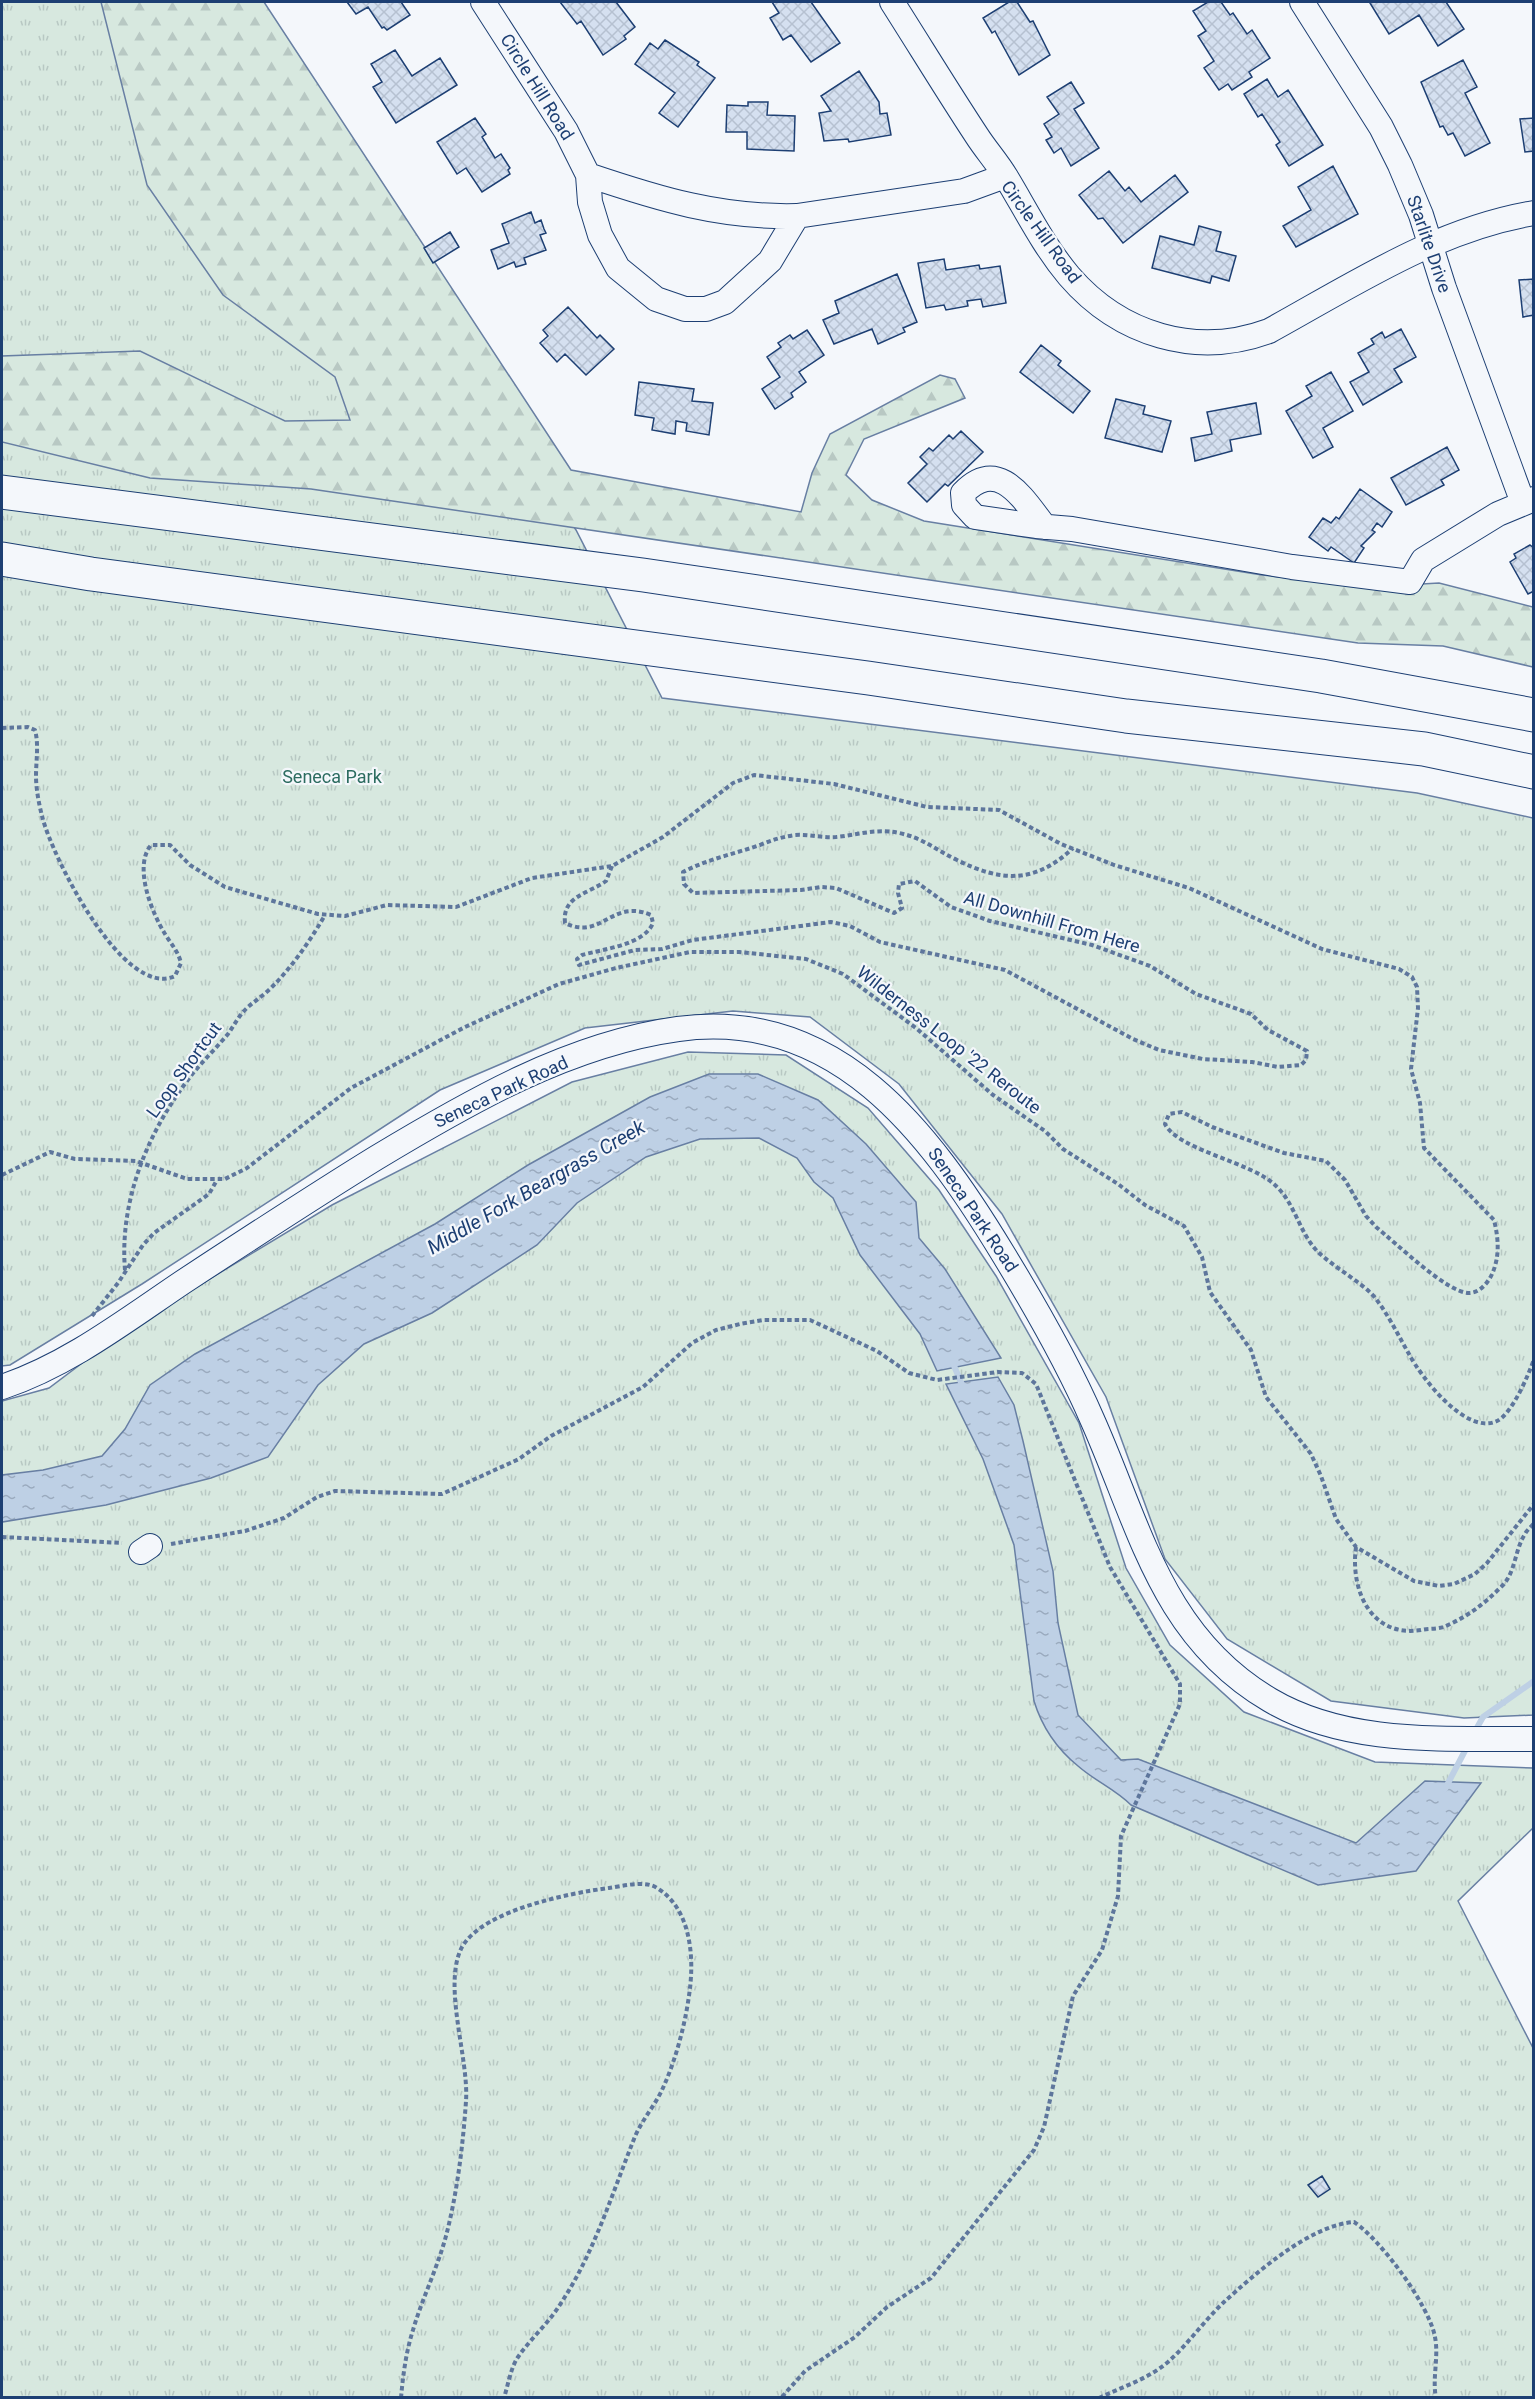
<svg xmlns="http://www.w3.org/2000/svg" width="1535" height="2399" viewBox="0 0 1535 2399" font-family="Roboto,sans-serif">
  <defs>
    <pattern id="grass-tufts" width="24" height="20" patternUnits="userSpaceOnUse" patternTransform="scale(1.5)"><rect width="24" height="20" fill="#d7e8df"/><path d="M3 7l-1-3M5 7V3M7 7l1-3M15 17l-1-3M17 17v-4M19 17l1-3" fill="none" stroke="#b8c8c3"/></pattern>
    <pattern id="forest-firs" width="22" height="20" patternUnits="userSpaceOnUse" patternTransform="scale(1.5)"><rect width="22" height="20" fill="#d7e8df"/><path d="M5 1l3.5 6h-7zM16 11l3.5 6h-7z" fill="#b8c8c3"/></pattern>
    <pattern id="water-ripples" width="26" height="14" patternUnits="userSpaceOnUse" patternTransform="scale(1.5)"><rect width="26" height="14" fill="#bed0e5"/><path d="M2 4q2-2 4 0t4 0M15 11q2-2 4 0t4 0" fill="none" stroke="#9aaabe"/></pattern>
    <pattern id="building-cross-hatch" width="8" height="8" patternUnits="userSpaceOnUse" patternTransform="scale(1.5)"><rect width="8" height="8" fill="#d5e0f0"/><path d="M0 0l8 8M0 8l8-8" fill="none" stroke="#b6c1d1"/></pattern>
  </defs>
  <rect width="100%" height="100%" fill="#f4f7fb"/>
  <path fill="url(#grass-tufts)" stroke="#687fa3" stroke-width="1.5" d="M 2,2 L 229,2 L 576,530 L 662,698 L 1417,793 L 1533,818 L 1533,1715 L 1464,1718 L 1331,1701 L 1227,1639 L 1165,1559 L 1106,1397 L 1002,1214 L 899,1084 L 810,1017 L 733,1011 L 585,1028 L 440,1090 L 142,1284 L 10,1365 L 2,1366 Z
    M 688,1052 L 786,1055 L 868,1108 L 939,1190 L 996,1276 L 1079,1423 L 1126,1568 L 1170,1645 L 1244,1712 L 1375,1762 L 1533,1768 L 1533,1828 L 1458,1901 L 1533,2048 L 1533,2397 L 2,2397 L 2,1401 L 49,1388 L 130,1327 L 332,1205 L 572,1082 Z"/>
  <path fill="url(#forest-firs)" stroke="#687fa3" stroke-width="1.5" d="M 101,2 L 264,2 L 571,470 L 801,512 L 812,473 L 830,434 L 940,375 L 955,379 L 965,398 L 864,439 L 846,475 L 872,500 L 924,521 L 1262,575 L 1370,587 L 1439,583 L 1533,607 L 1533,667 L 1443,646 L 1358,643 L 311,489 L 150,478 L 2,442 L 2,356 L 140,351 L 285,421 L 350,420 L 335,377 L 223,295 L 147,185 Z"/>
  <path fill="url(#water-ripples)" stroke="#687fa3" stroke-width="1.5" d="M 709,1074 L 758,1074 L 818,1100 L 866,1144 L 916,1202 L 919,1238 L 945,1269 L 1001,1358 L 937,1371 L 920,1334 L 860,1255 L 833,1198 L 814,1182 L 797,1158 L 759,1138 L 700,1139 L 646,1157 L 577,1203 L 537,1245 L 432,1313 L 364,1344 L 318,1385 L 268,1457 L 211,1478 L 106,1505 L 2,1522 L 2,1475 L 43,1470 L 102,1456 L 125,1429 L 150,1385 L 195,1354 L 435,1224 L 528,1165 L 650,1097 Z
    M 998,1377 L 1014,1405 L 1023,1441 L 1053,1571 L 1058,1623 L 1078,1715 L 1121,1760 L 1138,1759 L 1356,1843 L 1425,1781 L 1481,1783 L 1416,1871 L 1318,1885 L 1131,1805 C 1115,1789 1095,1781 1078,1766 C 1057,1749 1042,1727 1034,1701 L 1014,1545 L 983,1459 L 946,1384 Z"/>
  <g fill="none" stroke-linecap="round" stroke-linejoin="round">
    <path stroke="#bed0e5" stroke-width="6" d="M 952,1361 L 963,1387
      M 1474,1733 L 1483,1717 L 1534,1681
      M 1445,1789 L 1468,1745"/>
  </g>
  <path fill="url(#building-cross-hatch)" stroke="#1d3f73" stroke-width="1.5" d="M 347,2 L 401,2 L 410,15 L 387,30 L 384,27 L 382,28 L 368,7 L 356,14 Z
    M 560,2 L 616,2 L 635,27 L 624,36 L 626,39 L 603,55 L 581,21 L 577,24 Z
    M 772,2 L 811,2 L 840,43 L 811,62 L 791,35 L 783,40 L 770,18 L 779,13 Z
    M 1009,2 L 1017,2 L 1030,22 L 1033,21 L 1050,55 L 1019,75 L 997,35 L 995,31 L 992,33 L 983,18 Z
    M 1208,2 L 1221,2 L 1230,15 L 1233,13 L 1247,34 L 1252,30 L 1270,58 L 1249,72 L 1252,77 L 1232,90 L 1228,84 L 1219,90 L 1204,68 L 1214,61 L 1198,36 L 1206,31 L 1193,11 Z
    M 1372,2 L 1446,2 L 1464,29 L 1438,46 L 1419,15 L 1389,34 L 1370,3 Z
    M 665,40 L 699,62 L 697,65 L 715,78 L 678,127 L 659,113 L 675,93 L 635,64 L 650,43 L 658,49 Z
    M 395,50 L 412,76 L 440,58 L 457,85 L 396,123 L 373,87 L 382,82 L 371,64 Z
    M 1463,60 L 1477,87 L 1465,93 L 1490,143 L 1465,156 L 1453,133 L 1448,135 L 1443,126 L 1440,127 L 1421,82 Z
    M 859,71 L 879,102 L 880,114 L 887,113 L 891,135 L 849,142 L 848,139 L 824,141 L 819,113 L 831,111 L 821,96 Z
    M 1267,79 L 1278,97 L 1288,90 L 1323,145 L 1289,166 L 1276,145 L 1280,142 L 1262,114 L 1258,117 L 1244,94 Z
    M 1071,82 L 1084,103 L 1074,109 L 1099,148 L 1071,166 L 1061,148 L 1054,153 L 1046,140 L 1052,137 L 1044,124 L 1059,114 L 1047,97 Z
    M 748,102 L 768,102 L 767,115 L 795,116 L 794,151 L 747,149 L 747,132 L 726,132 L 727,105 L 748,106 Z
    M 475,118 L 486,134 L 482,137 L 495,158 L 501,154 L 510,168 L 508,170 L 510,174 L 482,192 L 466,168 L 457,174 L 437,142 Z
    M 1534,118 L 1534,151 L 1525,152 L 1520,119 Z
    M 1333,166 L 1358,214 L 1296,247 L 1283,226 L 1311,210 L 1298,187 Z
    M 1109,171 L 1125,191 L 1129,187 L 1141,202 L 1175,175 L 1188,192 L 1123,243 L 1103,218 L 1098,219 L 1079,195 Z
    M 531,212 L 535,223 L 541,220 L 544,229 L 546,233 L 540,235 L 546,250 L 524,258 L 526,264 L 516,267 L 514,262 L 498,269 L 491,250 L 509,243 L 502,224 Z
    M 1199,226 L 1221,232 L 1216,251 L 1236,256 L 1229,281 L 1212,276 L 1210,283 L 1152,268 L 1160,236 L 1194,245 Z
    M 450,232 L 459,247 L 433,263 L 424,248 Z
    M 944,259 L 946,270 L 979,265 L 980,269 L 1000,266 L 1006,303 L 983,307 L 981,299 L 967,301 L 968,306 L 946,310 L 944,305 L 926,308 L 918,263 Z
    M 897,274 L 917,322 L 903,328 L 905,332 L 878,344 L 872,329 L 834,344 L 823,320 L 839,313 L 835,301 Z
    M 1534,279 L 1534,315 L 1523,317 L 1519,280 Z
    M 568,307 L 597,338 L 600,335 L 614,349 L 586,375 L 565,354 L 557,362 L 540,343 L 548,336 L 543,330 Z
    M 1401,329 L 1416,357 L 1394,369 L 1402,382 L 1363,405 L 1350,382 L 1369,372 L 1358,353 L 1374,344 L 1371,339 L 1382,332 L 1385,338 Z
    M 807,330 L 824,355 L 799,372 L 806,382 L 791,393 L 793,397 L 775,409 L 762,389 L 780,377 L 767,357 L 781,347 L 778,343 L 790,335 L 793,339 Z
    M 1041,345 L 1061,361 L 1058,365 L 1090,391 L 1073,413 L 1020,372 Z
    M 1331,372 L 1353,411 L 1323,428 L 1333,447 L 1313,458 L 1286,411 L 1312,396 L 1306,386 Z
    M 639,382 L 694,389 L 692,401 L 713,403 L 709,435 L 686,431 L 687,423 L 676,421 L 675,434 L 652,430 L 654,418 L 635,415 Z
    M 1116,399 L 1145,406 L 1143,414 L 1171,421 L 1162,452 L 1105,438 Z
    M 1256,403 L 1261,434 L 1230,440 L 1232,451 L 1195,461 L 1191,438 L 1212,434 L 1207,412 Z
    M 961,431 L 983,452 L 948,486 L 945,484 L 927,502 L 908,483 L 927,464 L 920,457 L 929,448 L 933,451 L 949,435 L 953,439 Z
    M 1447,447 L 1459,470 L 1441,480 L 1444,485 L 1406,505 L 1391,478 Z
    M 1360,489 L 1392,512 L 1382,527 L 1377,523 L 1372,530 L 1375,532 L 1361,546 L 1364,548 L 1354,563 L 1331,547 L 1328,551 L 1309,537 L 1323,518 L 1331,523 L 1336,517 L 1339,519 Z
    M 1530,545 L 1534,548 L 1534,591 L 1528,594 L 1510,562 L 1516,558 L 1514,554 Z
    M 1322,2176 L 1330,2189 L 1318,2197 L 1308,2185 Z"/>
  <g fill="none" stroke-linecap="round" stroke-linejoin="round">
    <defs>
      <path id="minor" d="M 483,2 L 566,131 L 588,175 L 590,202 L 600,235 L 618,268 L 656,299 L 685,309 L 706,309 L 725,302 L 770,261 L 797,216 L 964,191 L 1005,176
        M 892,2 C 920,46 948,92 977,136 C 986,150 997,162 1006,177 C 1026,210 1043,245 1069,276 C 1120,335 1196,358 1269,331 C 1353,285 1437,229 1534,213
        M 1302,2 L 1381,127 L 1400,165 L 1421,215 L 1444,288 L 1523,503
        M 588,175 C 659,199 721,218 797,216
        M 1045,527 C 1023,499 999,456 963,493 L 964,505 L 975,517 L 1036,526 L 1072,529 L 1292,567 L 1410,582 L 1423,560 L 1498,514 L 1534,499
        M 2,1387 C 68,1365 125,1321 183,1282 C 247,1240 311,1198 376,1158 C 469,1102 569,1044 678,1029 C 836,1007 929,1132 1002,1252 C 1035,1306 1067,1361 1092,1419 C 1140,1526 1161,1636 1270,1700 C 1348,1746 1446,1738 1534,1739
        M 141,1552 L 150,1546"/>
      <path id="highway" d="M 2,492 L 643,575 L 1321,676 L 1534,715
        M 2,559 L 91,574 L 868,678 L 1126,716 L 1424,749 L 1534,772"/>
    </defs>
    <use href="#minor" stroke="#1d3f73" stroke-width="26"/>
    <use href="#highway" stroke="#1d3f73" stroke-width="35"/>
    <path stroke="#5e769c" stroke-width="4" stroke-dasharray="4.5 3" stroke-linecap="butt" d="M 2,728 L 28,727 L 35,730 C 39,745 36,760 36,776 C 36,789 39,804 42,816 C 52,857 124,1000 175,976 L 181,963 C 178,951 171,944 165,934 C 152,913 133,867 151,845 L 170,845 L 190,865 L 225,887 L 318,914 L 345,916 L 387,905 L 456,907 L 532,878 L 612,866 L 663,837 L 733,783 L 754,775 L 834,784 L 927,807 L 999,810 L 1061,844 L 1114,865 L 1189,888 L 1322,949 L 1399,969 L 1412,977 L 1417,987 L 1418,1008 L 1411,1069 L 1420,1103 L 1424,1148 L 1494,1220 C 1499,1240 1500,1260 1490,1278 C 1485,1286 1478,1293 1469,1293 C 1447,1293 1395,1242 1376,1227 L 1366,1216 L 1345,1180 L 1326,1161 L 1284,1153 L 1212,1127 L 1182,1112 L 1169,1114 L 1165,1124 C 1178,1150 1251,1162 1275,1185 C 1295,1203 1299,1232 1317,1251 C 1333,1267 1365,1284 1376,1299 C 1389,1316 1398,1335 1409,1354 C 1421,1377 1466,1436 1497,1421 C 1512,1414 1529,1374 1534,1359
      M 612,866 L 606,881 C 588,894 562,896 565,923 C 602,941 611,898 651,915 L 653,923 C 644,945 603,949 582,955 L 577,959 L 579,965 L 635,950 L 662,949 L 693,940 L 831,922 L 850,926 L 880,942 L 1005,970 L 1133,1039 L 1159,1050 L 1203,1059 L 1252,1062 L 1278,1067 L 1301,1065 L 1306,1060 L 1307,1051 L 1268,1030 L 1251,1014 L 1196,994 L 1150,966 L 1092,945 L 990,921 L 951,907 L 915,881 L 899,884 L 898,893 L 902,908 L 894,913 L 836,888 L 821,887 L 801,890 L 693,893 L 684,884 L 683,872 C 708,859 734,854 760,845 C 772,840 782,837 795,835 C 809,834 822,838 836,837 C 857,835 877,828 899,833 C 923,838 936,850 957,860 C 1001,882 1035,884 1073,848
      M 2,1175 L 50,1152 L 75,1159 L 136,1161 L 187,1179 L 225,1179 L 247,1168 L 351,1088 L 465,1027 L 559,984 L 616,968 L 690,952 L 739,952 L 806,959 L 843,974 L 916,1028 L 993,1095 L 1045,1131 L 1063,1149 L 1118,1184 L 1145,1205 L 1184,1226 L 1202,1257 L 1210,1292 L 1251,1350 L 1266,1397 L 1311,1454 L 1321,1476 L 1336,1519 L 1356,1547 L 1414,1581 L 1439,1586 L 1454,1584 L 1475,1574 L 1487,1563 L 1534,1504
      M 125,1270 C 119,1198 150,1127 194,1072 C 205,1059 217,1047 228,1034 C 233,1027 237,1019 243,1012 C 251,1003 262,997 271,988 C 292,967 310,941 325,915
      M 92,1316 L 118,1283 L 143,1245 L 154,1233 L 209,1194 L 217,1180
      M 2,1537 L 122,1543
      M 171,1544 L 245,1531 L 284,1518 L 317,1497 L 335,1491 L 442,1494 L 519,1459 L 551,1436 L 643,1387 L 692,1343 L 716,1330 L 740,1324 L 763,1320 L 810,1320 L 877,1351 L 909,1373 L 937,1380 L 998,1372 L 1022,1373 L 1036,1384 L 1110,1567 L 1180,1684 L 1180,1704 L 1121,1836 L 1118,1896 L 1102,1950 L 1073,1996 L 1044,2127 L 1034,2150 L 931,2278 L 887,2307 L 855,2337 L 805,2371 L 781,2398
      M 1356,1547 C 1350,1590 1371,1638 1421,1630 C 1430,1628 1439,1630 1448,1625 C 1468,1616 1484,1604 1500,1588 C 1516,1574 1514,1551 1525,1534 C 1527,1530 1531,1527 1534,1523
      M 401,2398 C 403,2375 406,2352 413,2330 C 422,2299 437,2269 446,2236 C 457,2194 463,2145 466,2101 C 469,2058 442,1985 462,1947 C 483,1910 570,1893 609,1888 C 623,1886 645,1880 657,1888 C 690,1908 694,1954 690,1988 C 686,2022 676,2060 662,2090 C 654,2107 641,2121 634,2139 C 612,2194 594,2253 561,2303 C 549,2323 531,2338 518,2357 C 511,2367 508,2385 504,2398
      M 1099,2398 C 1122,2387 1148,2379 1168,2362 C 1188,2344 1204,2321 1224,2302 C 1256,2273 1310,2225 1354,2222 C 1381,2240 1429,2305 1435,2337 C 1439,2357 1432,2378 1436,2398"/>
    <use href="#minor" stroke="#f4f7fb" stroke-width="24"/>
    <use href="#highway" stroke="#f4f7fb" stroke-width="33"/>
  </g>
  <g text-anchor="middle" stroke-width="4.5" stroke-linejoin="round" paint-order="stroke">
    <g font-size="18" fill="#1d3f73" stroke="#f4f7fb">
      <text transform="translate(537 87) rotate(58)" y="6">Circle Hill Road</text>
      <text transform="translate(1041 232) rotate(54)" y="6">Circle Hill Road</text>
      <text transform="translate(1429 244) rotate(71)" y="6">Starlite Drive</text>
      <text transform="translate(1052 922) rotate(16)" y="6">All Downhill From Here</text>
      <text transform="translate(949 1040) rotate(38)" y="6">Wilderness Loop '22 Reroute</text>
      <text transform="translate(184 1070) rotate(-54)" y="6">Loop Shortcut</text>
      <text transform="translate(501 1092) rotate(-25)" y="6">Seneca Park Road</text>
      <text transform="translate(973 1210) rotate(56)" y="6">Seneca Park Road</text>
    </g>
    <g font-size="18" fill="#2c6c60" stroke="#f4f7fb">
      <text x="332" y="783">Seneca Park</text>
    </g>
    <g font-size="20" font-style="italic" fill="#1d3f73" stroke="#f4f7fb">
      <text transform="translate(536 1187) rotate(-30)" y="7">Middle Fork Beargrass Creek</text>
    </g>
  </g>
  <rect width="1535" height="2399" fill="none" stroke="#1d3f73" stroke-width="6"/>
</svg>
